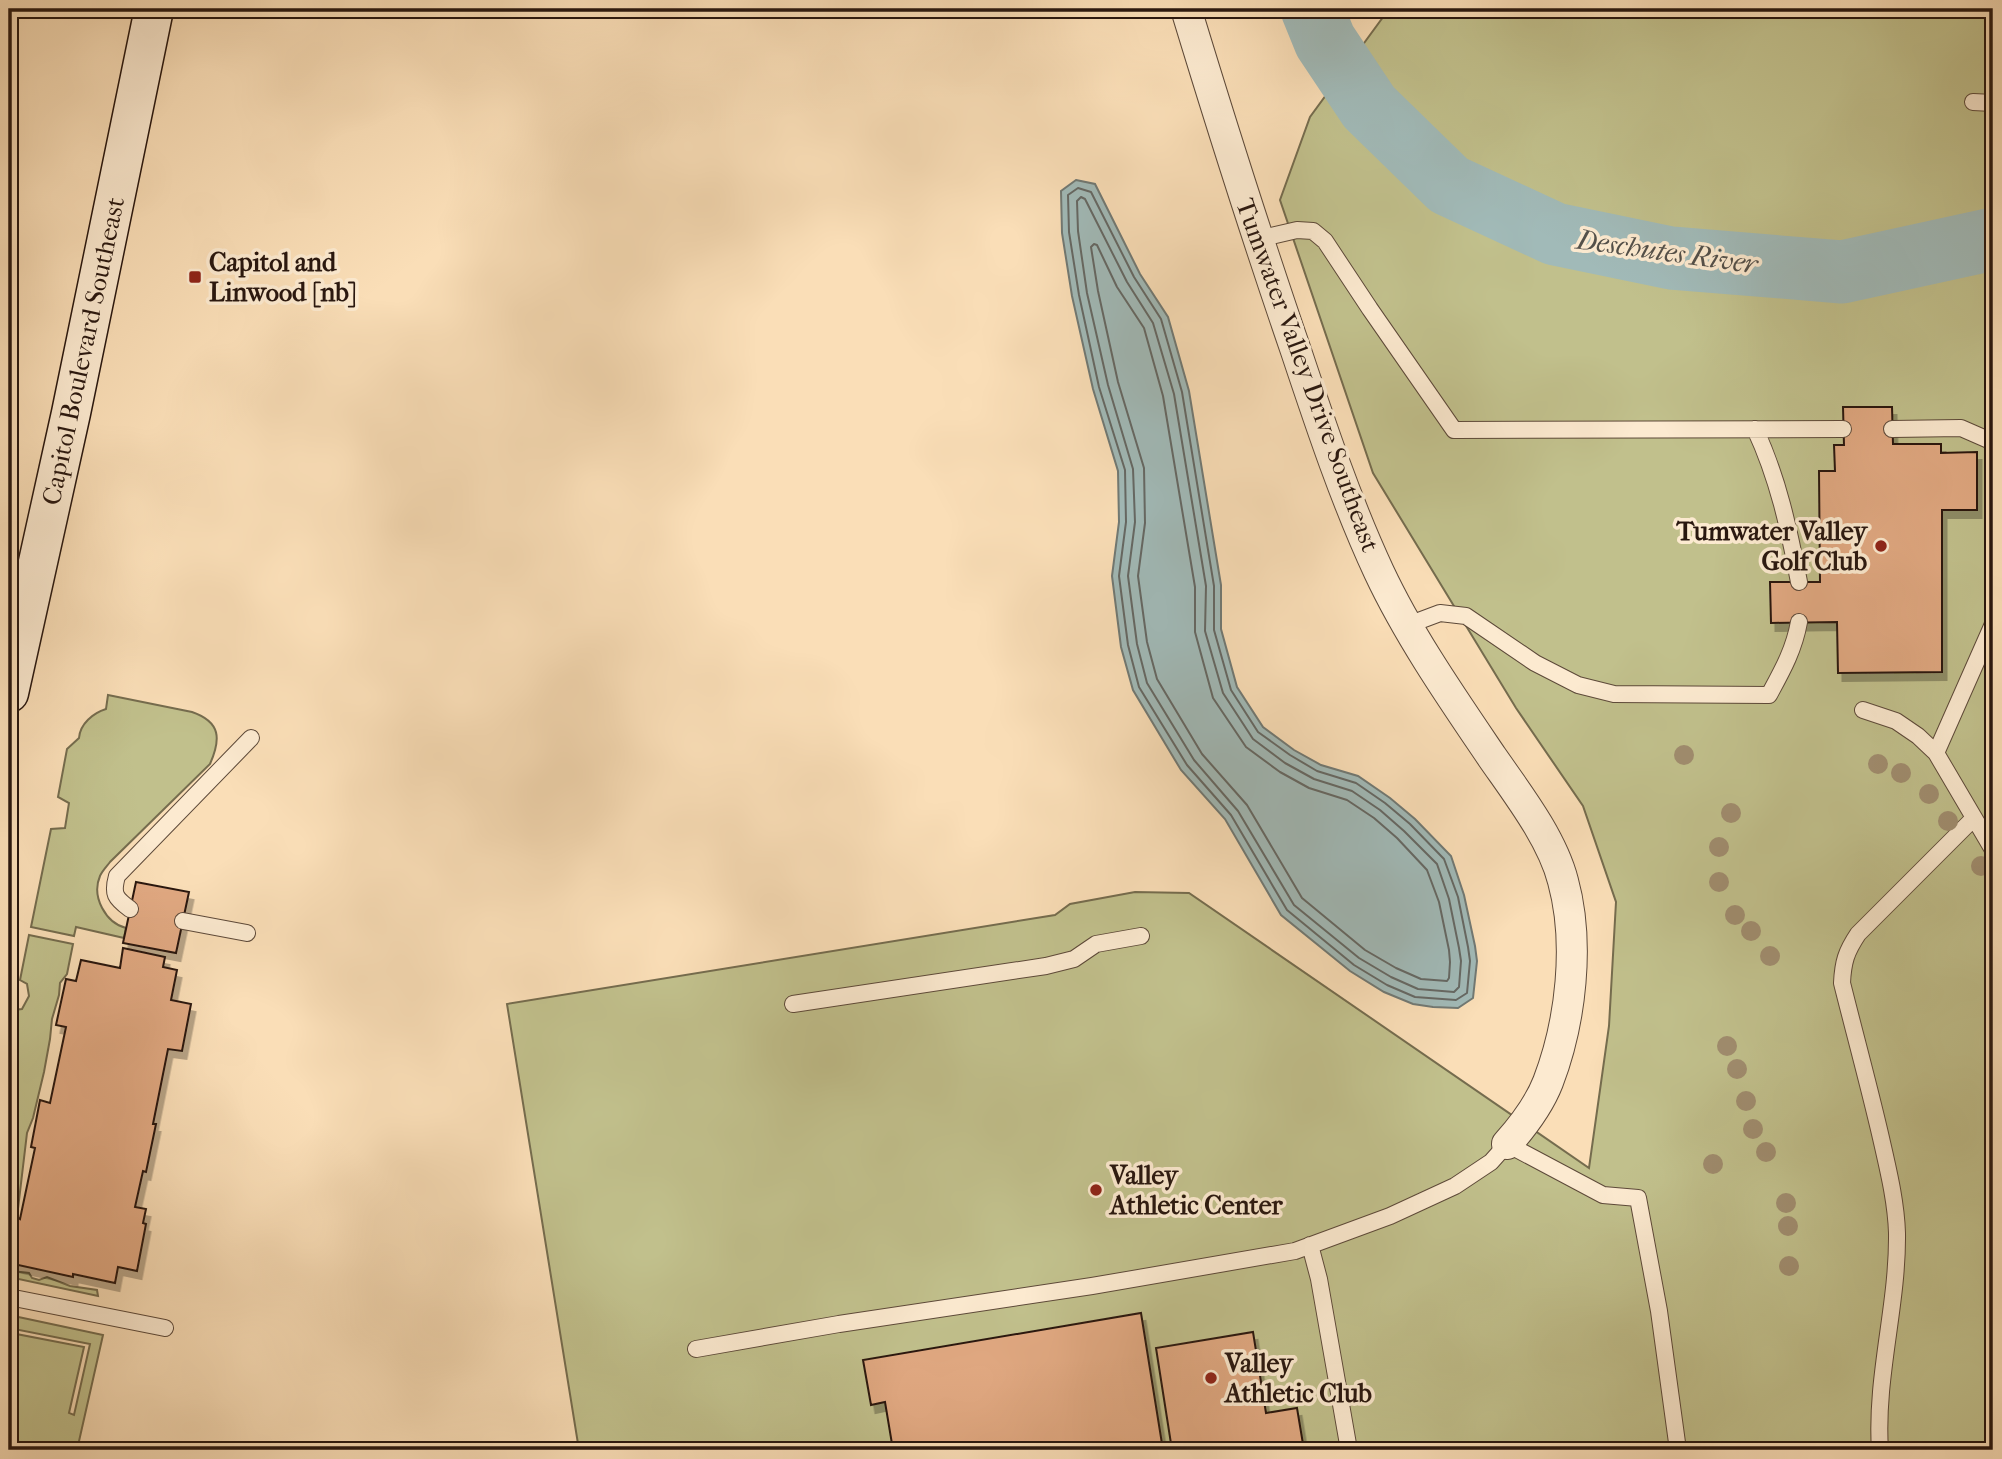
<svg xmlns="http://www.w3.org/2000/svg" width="2002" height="1459" viewBox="0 0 2002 1459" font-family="'IM FELL French Canon',serif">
  <defs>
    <filter id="shadow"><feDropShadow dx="4.5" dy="8" stdDeviation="0" flood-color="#0004"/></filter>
  </defs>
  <rect width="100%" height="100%" fill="#fadeb7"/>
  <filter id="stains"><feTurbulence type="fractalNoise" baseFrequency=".00286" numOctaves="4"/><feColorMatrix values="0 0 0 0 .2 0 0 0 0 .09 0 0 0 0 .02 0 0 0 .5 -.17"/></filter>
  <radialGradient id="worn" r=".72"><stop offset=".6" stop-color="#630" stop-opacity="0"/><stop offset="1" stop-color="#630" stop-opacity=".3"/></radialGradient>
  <path fill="#c1c08c" stroke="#756c4e" stroke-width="2" d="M 1389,9 L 1993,9 L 1993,1450 L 579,1450 L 507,1004 L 1055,915 L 1070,904 L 1135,892 L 1189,893 L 1589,1168 L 1609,1026 L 1616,902 L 1583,806 L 1516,708 L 1373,473 L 1280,200 L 1310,117 Z
    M 108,695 L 192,712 C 221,722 221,739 210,764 L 110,862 C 107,866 102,871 100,876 C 91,897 106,923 126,928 L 124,938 L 76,927 L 74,936 L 31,927 L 51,829 L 65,828 L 69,803 L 58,797 L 67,749 L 79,738 C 80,724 93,713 106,709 Z
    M 29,935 L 73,944 L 67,974 L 60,983 L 59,995 L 52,1019 L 50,1039 L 44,1072 L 33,1118 L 27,1133 L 17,1217 L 9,1255 L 9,1034 L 14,1010 L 22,1009 L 29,996 L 27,984 L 20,980 Z
    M 9,1269 L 12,1271 L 29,1273 L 32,1278 L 39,1280 L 47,1277 L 70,1286 L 97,1290 L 98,1296 L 9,1277 Z
    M 9,1315 L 103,1335 L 77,1450 L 9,1450 L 9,1343 L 11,1333 L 84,1347 L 69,1413 L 74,1415 L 90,1344 L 9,1328 Z"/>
  <path fill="#a1bab8" stroke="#717974" stroke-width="2" d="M 1076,180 L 1095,184 L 1140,274 L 1168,317 L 1189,391 L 1221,585 L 1221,629 L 1237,687 L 1263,727 L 1294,750 L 1321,765 L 1358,776 L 1390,798 L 1415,819 L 1451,856 L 1464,895 L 1475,946 L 1477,961 L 1473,998 L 1458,1008 L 1433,1007 L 1413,1004 L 1384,992 L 1350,971 L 1281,915 L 1225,819 L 1181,770 L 1133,690 L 1121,647 L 1112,576 L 1119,522 L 1118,471 L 1093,389 L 1072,296 L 1062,233 L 1061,191 Z"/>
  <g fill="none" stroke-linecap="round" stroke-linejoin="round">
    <path stroke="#656864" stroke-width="2" d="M 1078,188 L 1091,192 L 1134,277 L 1161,319 L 1182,392 L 1214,586 L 1214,630 L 1231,690 L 1258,732 L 1290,755 L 1317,771 L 1356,783 L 1385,803 L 1410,824 L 1444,859 L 1458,897 L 1468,947 L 1470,961 L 1467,993 L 1456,1000 L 1415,997 L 1387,985 L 1354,965 L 1287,910 L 1231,815 L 1187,765 L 1139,687 L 1128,645 L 1119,576 L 1126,522 L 1125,470 L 1099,387 L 1079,295 L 1069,232 L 1068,195 Z
      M 1081,197 L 1085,199 L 1127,282 L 1153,323 L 1174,394 L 1206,586 L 1205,631 L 1223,693 L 1253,739 L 1285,763 L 1314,779 L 1352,791 L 1380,810 L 1404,831 L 1437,864 L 1449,899 L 1459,948 L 1461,961 L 1459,987 L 1454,992 L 1418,989 L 1391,977 L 1359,958 L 1294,905 L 1238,811 L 1194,760 L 1147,683 L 1137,644 L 1128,576 L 1135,522 L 1133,469 L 1108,385 L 1087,293 L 1078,231 L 1077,201 Z
      M 1094,244 L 1097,245 L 1117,287 L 1144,328 L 1163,396 L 1195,587 L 1195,632 L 1213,698 L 1246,747 L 1280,772 L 1309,788 L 1347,800 L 1374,818 L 1397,838 L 1427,870 L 1439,902 L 1449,950 L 1450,962 L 1449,978 L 1447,981 L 1421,979 L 1396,968 L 1365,950 L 1302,898 L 1247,805 L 1202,754 L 1157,679 L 1147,642 L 1138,576 L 1145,523 L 1144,468 L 1118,382 L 1098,291 L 1091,247 Z"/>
    <path stroke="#a1bab8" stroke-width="63" d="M 1312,9 L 1325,41 L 1369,107 L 1449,185 L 1555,234 L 1671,258 L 1842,272 L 1993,239"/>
  </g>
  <path fill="#e0a881" stroke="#29170f" stroke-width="2" filter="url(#shadow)" d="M 1843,407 L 1892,407 L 1893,444 L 1941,444 L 1941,453 L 1977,452 L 1977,510 L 1942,510 L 1942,672 L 1838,673 L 1837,622 L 1771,623 L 1770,582 L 1820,582 L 1819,471 L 1835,471 L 1834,445 L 1844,445 Z
    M 136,882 L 189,892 L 176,953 L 123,943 Z
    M 123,948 L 165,957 L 163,967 L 177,970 L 171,1000 L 191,1004 L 182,1051 L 168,1049 L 153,1124 L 156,1124 L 146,1172 L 143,1171 L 135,1207 L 146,1209 L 143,1223 L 146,1224 L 137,1271 L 118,1267 L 115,1283 L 73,1274 L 73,1277 L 9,1263 L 9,1255 L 17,1217 L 20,1219 L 35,1148 L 31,1147 L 40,1100 L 50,1103 L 66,1027 L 56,1025 L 66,979 L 76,981 L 81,960 L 120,968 Z
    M 1141,1313 L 1163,1450 L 893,1450 L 885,1402 L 871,1405 L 863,1360 Z
    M 1253,1332 L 1266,1413 L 1297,1408 L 1304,1450 L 1172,1450 L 1156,1348 Z"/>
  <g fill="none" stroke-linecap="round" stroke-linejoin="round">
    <defs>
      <path id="lane" d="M 1973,102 L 1993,103
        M 1258,239 L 1297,230 L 1313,231 L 1325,241 L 1370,309 L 1454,430 L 1843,429
        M 1755,429 C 1778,478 1789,529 1799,582
        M 1892,429 L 1961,428 L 1993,442
        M 1408,625 L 1440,613 L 1466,616 L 1535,663 L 1578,685 L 1614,694 L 1769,695 C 1782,671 1794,650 1799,622
        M 1863,710 L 1896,721 L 1918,736 L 1936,753 L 1993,850
        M 1936,753 L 1993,624
        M 130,909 C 115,898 112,894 117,876 L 251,738
        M 183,921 L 247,933
        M 793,1004 L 1046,966 L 1074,959 L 1096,944 L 1141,936
        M 1310,1245 L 1319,1279 L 1349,1450
        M 9,1297 L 165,1328
        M 696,1349 L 839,1324 L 1092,1286 L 1295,1251 L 1390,1216 L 1455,1186 L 1491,1162 L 1507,1144 L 1603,1195 L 1638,1198 L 1659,1311 L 1678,1450
        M 1880,1450 C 1875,1377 1898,1306 1897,1233 C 1896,1201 1888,1169 1881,1138 C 1869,1086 1855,1035 1842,983 C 1843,962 1846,952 1858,934 L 1974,818"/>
      <path id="street" d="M 1186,9 C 1221,124 1257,238 1296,351 C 1321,426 1346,501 1379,572 C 1409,636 1452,698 1492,757 C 1517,793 1552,838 1563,881 C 1580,943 1571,1022 1548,1082 C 1539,1105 1523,1126 1507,1144"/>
      <path id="secondary" d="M 9,693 L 71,413 L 154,9"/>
    </defs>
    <use href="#lane" stroke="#5d4939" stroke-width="18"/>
    <use href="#street" stroke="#5d4939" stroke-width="32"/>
    <use href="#secondary" stroke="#29170f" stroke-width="41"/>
    <use href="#lane" stroke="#fcead0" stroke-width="16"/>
    <use href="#street" stroke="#fcead0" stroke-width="30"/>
    <use href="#secondary" stroke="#fcead0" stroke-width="38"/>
  </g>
  <g fill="#a08d6f">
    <circle cx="1684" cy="755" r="10"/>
    <circle cx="1878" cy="764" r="10"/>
    <circle cx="1901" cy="773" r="10"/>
    <circle cx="1929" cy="794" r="10"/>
    <circle cx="1731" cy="813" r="10"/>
    <circle cx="1948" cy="821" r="10"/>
    <circle cx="1719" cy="847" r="10"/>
    <circle cx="1981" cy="866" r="10"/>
    <circle cx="1719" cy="882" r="10"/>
    <circle cx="1735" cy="915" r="10"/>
    <circle cx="1751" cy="931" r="10"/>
    <circle cx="1770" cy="956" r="10"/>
    <circle cx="1727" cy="1046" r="10"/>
    <circle cx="1737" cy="1069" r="10"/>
    <circle cx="1746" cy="1101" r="10"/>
    <circle cx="1753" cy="1129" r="10"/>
    <circle cx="1766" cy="1152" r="10"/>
    <circle cx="1713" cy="1164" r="10"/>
    <circle cx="1786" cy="1203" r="10"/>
    <circle cx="1788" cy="1226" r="10"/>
    <circle cx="1789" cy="1266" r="10"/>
  </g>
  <g fill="#8f2418" stroke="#fcead0" stroke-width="2.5">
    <rect x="188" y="270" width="14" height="14" rx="3.5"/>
    <circle cx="1881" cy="546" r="7"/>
    <circle cx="1096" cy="1190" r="7"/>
    <circle cx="1211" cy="1378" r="7"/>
  </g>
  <g text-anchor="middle" stroke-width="7" stroke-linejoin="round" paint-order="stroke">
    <g font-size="26" font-weight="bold" fill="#29170f" stroke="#fcead0" text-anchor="start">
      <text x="209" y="271">Capitol and<tspan x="209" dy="30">Linwood [nb]</tspan></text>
      <text x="1867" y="540" text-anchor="end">Tumwater Valley<tspan x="1867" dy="30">Golf Club</tspan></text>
      <text x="1110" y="1184">Valley<tspan x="1110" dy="30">Athletic Center</tspan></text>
      <text x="1225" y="1372">Valley<tspan x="1225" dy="30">Athletic Club</tspan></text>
    </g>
    <g font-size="26" fill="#29170f" stroke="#fcead0">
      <text transform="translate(83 351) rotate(-78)" y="9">Capitol Boulevard Southeast</text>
      <text transform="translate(1308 375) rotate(70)" y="9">Tumwater Valley Drive Southeast</text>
    </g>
    <g font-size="28" font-style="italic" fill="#53504a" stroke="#fcead0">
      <text transform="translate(1667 251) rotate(8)" y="10">Deschutes River</text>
    </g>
  </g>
  <rect width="2002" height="1459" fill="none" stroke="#fadeb7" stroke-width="35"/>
  <rect x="10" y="10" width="1981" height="1438" fill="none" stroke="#29170f" stroke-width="3.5"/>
  <rect x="18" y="18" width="1967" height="1424" fill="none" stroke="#29170f" stroke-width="2"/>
  <rect width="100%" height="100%" filter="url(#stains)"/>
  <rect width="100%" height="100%" fill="url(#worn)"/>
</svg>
